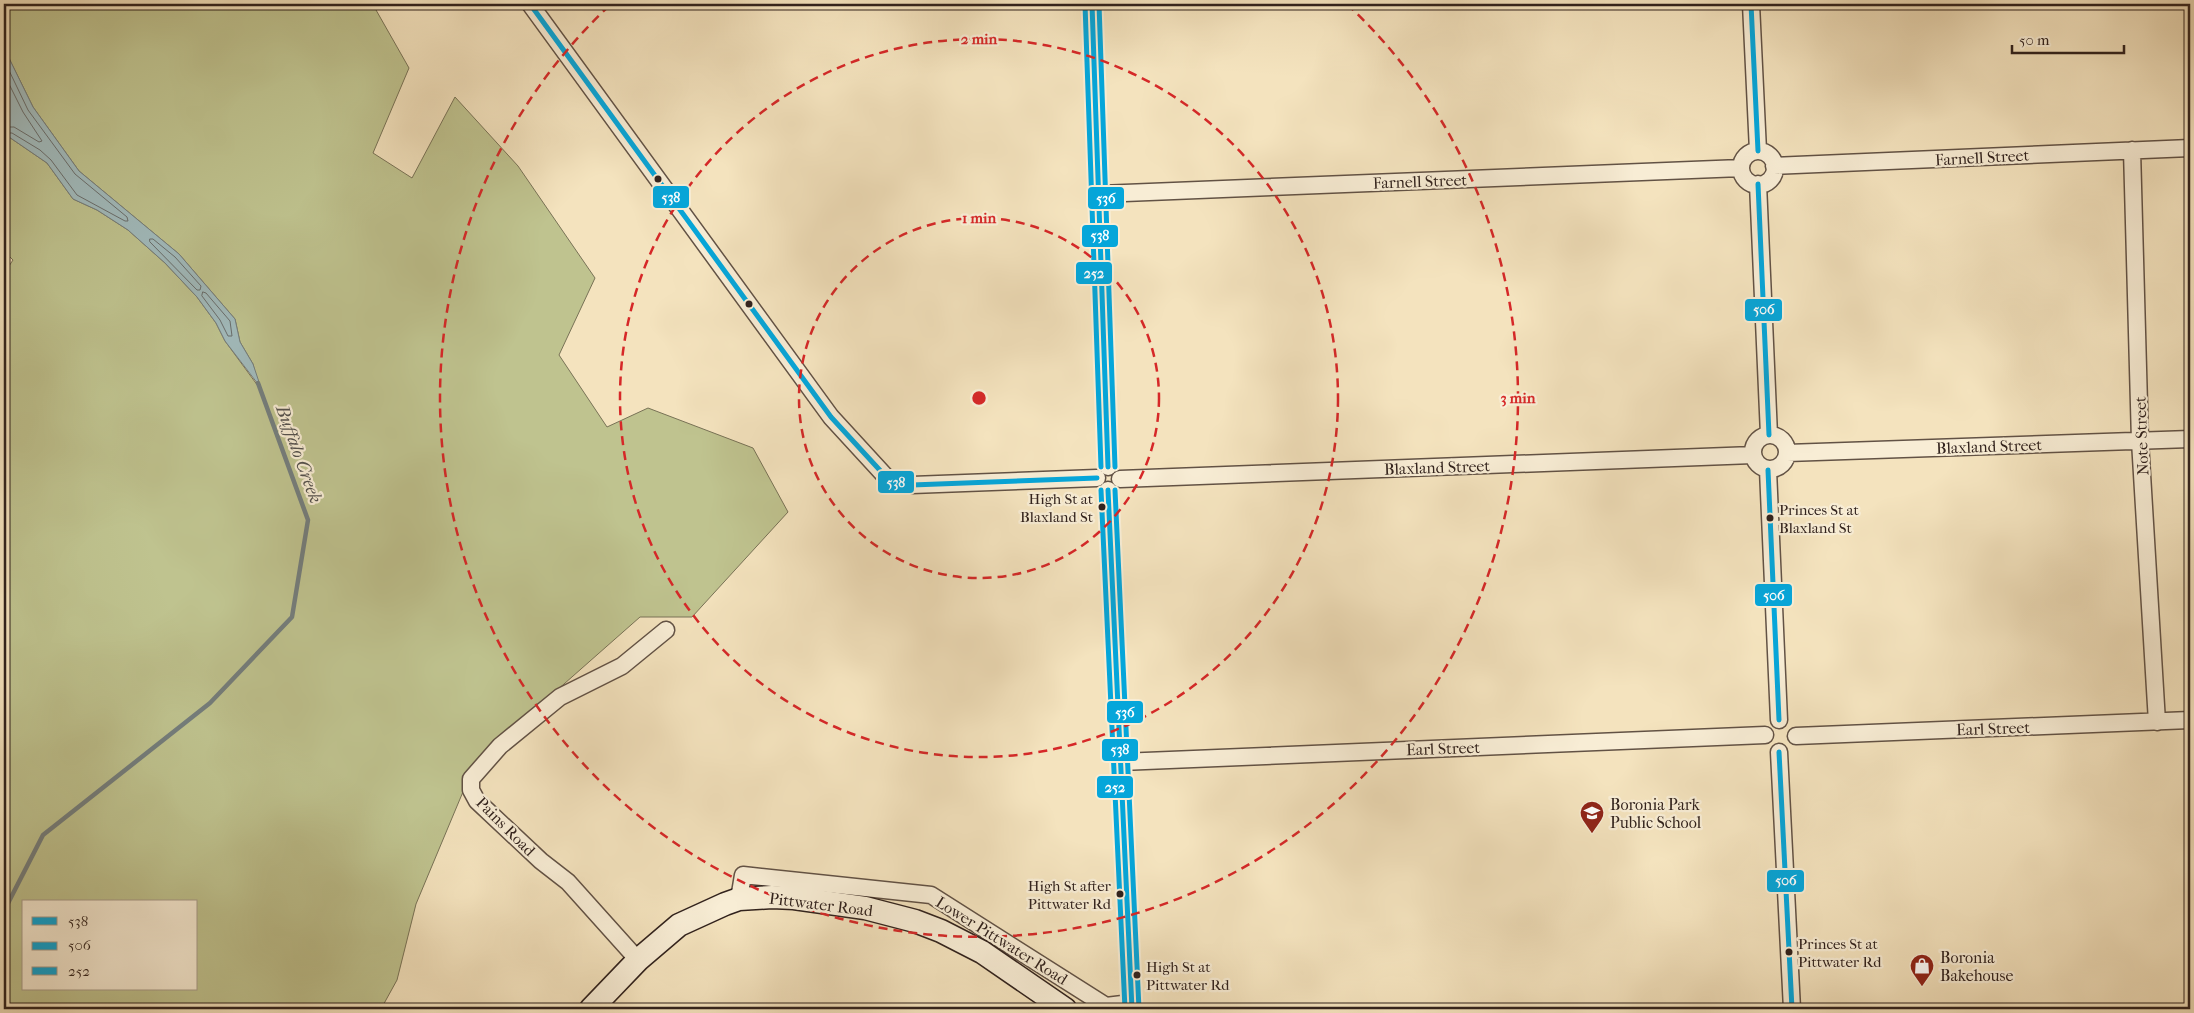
<svg xmlns="http://www.w3.org/2000/svg" width="2194" height="1013" viewBox="0 0 2194 1013" font-family="'IM FELL French Canon',serif">
  <rect width="100%" height="100%" fill="#f4e3be"/>
  <filter id="stains"><feTurbulence type="fractalNoise" baseFrequency=".004" numOctaves="4"/><feColorMatrix values="0 0 0 0 .2 0 0 0 0 .09 0 0 0 0 .02 0 0 0 .5 -.17"/></filter>
  <radialGradient id="worn" r=".72"><stop offset=".6" stop-color="#630" stop-opacity="0"/><stop offset="1" stop-color="#630" stop-opacity=".3"/></radialGradient>
  <path fill="#bfc38f" stroke="#787256" fill-rule="evenodd" d="M 4,4 L 390,4 L 376,10 L 409,68 L 373,153 L 412,178 L 455,97 L 518,166 L 595,278 L 559,355 L 607,427 L 648,408 L 753,448 L 788,512 L 692,617 L 640,617 L 539,706 L 465,787 L 416,904 L 397,980 L 381,1009 L 4,1009 L 4,270 L 7,269 L 13,260 L 4,251 L 4,138 L 9,137 L 47,163 L 73,199 L 97,210 L 128,230 L 165,263 L 197,297 L 216,323 L 225,341 L 258,386 L 253,364 L 240,342 L 235,319 L 179,254 L 79,171 L 33,107 L 4,48 ZM 24,902 L 196,902 L 196,989 L 24,989 Z"/>
  <path fill="#a1bbbd" stroke="#747e7d" d="M 4,48 L 33,107 L 79,171 L 179,254 L 235,319 L 240,342 L 253,364 L 261,388 L 225,341 L 216,323 L 197,297 L 165,263 L 128,230 L 97,210 L 73,199 L 47,163 L 9,137 L 4,138 Z"/>
  <g fill="none" stroke-linecap="round" stroke-linejoin="round">
    <path stroke="#696e6d" stroke-width="1" d="M 4,60 L 28,110 L 75,174 L 127,217 L 128,221 L 125,221 L 77,195 L 51,160 L 40,150 L 12,133 L 4,133
      M 4,74 L 23,112 L 42,141 L 39,142 L 14,127 L 4,127
      M 150,239 L 153,239 L 175,257 L 201,286 L 200,290 L 197,290 L 150,242 Z
      M 203,292 L 206,293 L 230,321 L 232,336 L 228,336 L 220,320 L 202,296 Z"/>
    <path stroke="#747e7d" stroke-width="4.5" d="M 4,911 L 43,835 L 210,703 L 292,617 L 308,520 L 258,383"/>
    <defs>
      <path id="minor" d="M 530,4 L 831,417 L 887,478 L 899,483 L 912,485 L 1097,478
        M 1092,4 L 1108,467
        M 1751,4 L 1758,151
        M 2132,150 L 2140,441 L 2157,722
        M1741 168a17 17 0 1 1 34 0a17 17 0 1 1-34 0Z
        M 1774,166 L 2190,148
        M 1758,184 L 1769,435
        M 1100,194 L 1741,168
        M1753 452a17 17 0 1 1 34 0a17 17 0 1 1-34 0Z
        M 1787,453 L 2190,439
        M 1768,470 L 1779,720
        M 1120,479 L 1753,455
        M 1108,490 L 1132,1009
        M 1796,736 L 2190,720
        M 1779,752 L 1792,1009
        M 1121,762 L 1765,735
        M 739,899 L 743,875 L 931,895 L 1106,1006 L 1131,1003
        M 638,960 L 568,882 L 541,861 L 477,801 L 471,790 L 471,779 L 500,746 L 560,697 L 622,666 L 666,630"/>
      <path id="secondary" d="M 591,1009 L 638,960 L 679,925 L 725,904 L 739,899 L 772,897 L 794,898 L 865,908 L 915,921 L 941,931 L 982,952 L 1065,1009"/>
    </defs>
    <use href="#minor" stroke="#625245" stroke-width="19"/>
    <use href="#secondary" stroke="#31221d" stroke-width="25"/>
    <use href="#minor" stroke="#f8edd5" stroke-width="16"/>
    <use href="#secondary" stroke="#f8edd5" stroke-width="22"/>
    <defs>
      <path id="bus-1" d="M 530,4 L 831,417 L 887,478 L 899,483 L 912,485 L 1097,478
        M 1092,4 L 1108,467
        M 1108,490 L 1132,1009"/>
      <path id="bus-2" d="M 1751,4 L 1758,151
        M 1758,184 L 1769,435
        M 1768,470 L 1779,720
        M 1779,752 L 1792,1009"/>
      <path id="bus-3" d="M 1085,4 L 1101,467
        M 1101,490 L 1125,1009"/>
      <path id="bus-4" d="M 1099,4 L 1115,467
        M 1115,490 L 1139,1009"/>
    </defs>
    <use href="#bus-1" stroke="#f8edd5" stroke-width="9"/>
    <use href="#bus-2" stroke="#f8edd5" stroke-width="9"/>
    <use href="#bus-3" stroke="#f8edd5" stroke-width="9"/>
    <use href="#bus-4" stroke="#f8edd5" stroke-width="9"/>
    <use href="#bus-1" stroke="#05a6da" stroke-width="5"/>
    <use href="#bus-2" stroke="#05a6da" stroke-width="5"/>
    <use href="#bus-3" stroke="#05a6da" stroke-width="5"/>
    <use href="#bus-4" stroke="#05a6da" stroke-width="5"/>
  </g>
  <g fill="none" stroke="#d62828" stroke-width="2.5" stroke-dasharray="9 6">
    <circle cx="979" cy="398" r="180"/>
    <circle cx="979" cy="398" r="359"/>
    <path d="M1347 4A539 539 0 1 1 611 4"/>
  </g>
  <defs>
    <symbol id="school-pin" viewBox="-11 -11 22 30"><path d="M0 17L-7.5 6A9.5 9.5 0 1 1 7.5 6Z" fill="#8f2418" stroke="#f8edd5"/><path d="M0-5L7-2L0 1L-7-2ZM-4 1L0 2.5L4 1V4Q0 6-4 4Z" fill="#fff"/></symbol>
    <symbol id="shop-pin" viewBox="-11 -11 22 30"><path d="M0 17L-7.5 6A9.5 9.5 0 1 1 7.5 6Z" fill="#8f2418" stroke="#f8edd5"/><path d="M-5-2.5h2.3a2.7 3.5 0 0 1 5.4 0H5L5.5 6h-11ZM-1.5-2.5h3a1.5 2.3 0 0 0-3 0Z" fill="#fff"/></symbol>
  </defs>
  <g fill-rule="evenodd">
    <use href="#school-pin" x="1578" y="799" width="28" height="38"/>
    <use href="#shop-pin" x="1908" y="952" width="28" height="38"/>
  </g>
  <g fill="#31221d" stroke="#f8edd5" stroke-width="2">
    <circle cx="658" cy="179" r="4.5"/>
    <circle cx="749" cy="304" r="4.5"/>
    <circle cx="1102" cy="507" r="4.5"/>
    <circle cx="1770" cy="518" r="4.5"/>
    <circle cx="1120" cy="894" r="4.5"/>
    <circle cx="1789" cy="952" r="4.5"/>
    <circle cx="1137" cy="975" r="4.5"/>
  </g>
  <g text-anchor="middle" stroke-width="4.5" stroke-linejoin="round" paint-order="stroke">
    <g font-size="15" fill="#31221d" stroke="#f8edd5" text-anchor="start">
      <text x="1093" y="504" text-anchor="end">High St at<tspan x="1093" dy="18">Blaxland St</tspan></text>
      <text x="1779" y="515">Princes St at<tspan x="1779" dy="18">Blaxland St</tspan></text>
      <text x="1111" y="891" text-anchor="end">High St after<tspan x="1111" dy="18">Pittwater Rd</tspan></text>
      <text x="1798" y="949">Princes St at<tspan x="1798" dy="18">Pittwater Rd</tspan></text>
      <text x="1146" y="972">High St at<tspan x="1146" dy="18">Pittwater Rd</tspan></text>
    </g>
    <g font-size="16" fill="#31221d" stroke="#f8edd5">
      <text transform="translate(1982 157) rotate(-3)" y="6">Farnell Street</text>
      <text transform="translate(1420 181) rotate(-2)" y="6">Farnell Street</text>
      <text transform="translate(2141 436) rotate(-92)" y="6">Note Street</text>
      <text transform="translate(1989 446) rotate(-2)" y="6">Blaxland Street</text>
      <text transform="translate(1437 467) rotate(-2)" y="6">Blaxland Street</text>
      <text transform="translate(1993 728) rotate(-2)" y="6">Earl Street</text>
      <text transform="translate(1443 748) rotate(-2)" y="6">Earl Street</text>
      <text transform="translate(506 826) rotate(45)" y="6">Pains Road</text>
      <text transform="translate(821 904) rotate(7)" y="6">Pittwater Road</text>
      <text transform="translate(1002 940) rotate(32)" y="6">Lower Pittwater Road</text>
    </g>
    <g font-size="16" fill="#31221d" stroke="#f8edd5" text-anchor="start">
      <text x="1610" y="810">Boronia Park<tspan x="1610" dy="18">Public School</tspan></text>
      <text x="1940" y="963">Boronia<tspan x="1940" dy="18">Bakehouse</tspan></text>
    </g>
    <g font-size="18" font-style="italic" fill="#53504d" stroke="#f8edd5">
      <text transform="translate(299 454) rotate(70)" y="6">Buffalo Creek</text>
    </g>
  </g>
  <circle cx="979" cy="398" r="8" fill="#d62828" stroke="#f8edd5" stroke-width="2.5"/>
  <g font-size="15" text-anchor="middle" font-weight="bold" fill="#d62828" stroke="#f8edd5" stroke-width="4.5" stroke-linejoin="round" paint-order="stroke">
    <text x="979" y="44">2 min</text>
    <text x="979" y="223">1 min</text>
    <text x="1518" y="403">3 min</text>
  </g>
  <g stroke="#f8edd5" stroke-width="2">
    <rect x="652" y="185" width="38" height="24" rx="5" fill="#05a6da"/>
    <rect x="1087" y="186" width="38" height="24" rx="5" fill="#05a6da"/>
    <rect x="1081" y="224" width="38" height="24" rx="5" fill="#05a6da"/>
    <rect x="1075" y="261" width="38" height="24" rx="5" fill="#05a6da"/>
    <rect x="1744" y="298" width="39" height="24" rx="5" fill="#05a6da"/>
    <rect x="877" y="470" width="38" height="24" rx="5" fill="#05a6da"/>
    <rect x="1754" y="583" width="39" height="24" rx="5" fill="#05a6da"/>
    <rect x="1106" y="700" width="38" height="24" rx="5" fill="#05a6da"/>
    <rect x="1101" y="738" width="38" height="24" rx="5" fill="#05a6da"/>
    <rect x="1096" y="775" width="38" height="24" rx="5" fill="#05a6da"/>
    <rect x="1766" y="869" width="39" height="24" rx="5" fill="#05a6da"/>
  </g>
  <g font-size="14" text-anchor="middle" font-weight="bold" fill="#fff">
    <text x="671" y="202">538</text>
    <text x="1106" y="203">536</text>
    <text x="1100" y="240">538</text>
    <text x="1094" y="278">252</text>
    <text x="1764" y="314">506</text>
    <text x="896" y="487">538</text>
    <text x="1774" y="600">506</text>
    <text x="1125" y="717">536</text>
    <text x="1120" y="754">538</text>
    <text x="1115" y="792">252</text>
    <text x="1786" y="885">506</text>
  </g>
  <rect width="2194" height="1013" fill="none" stroke="#f4e3be" stroke-width="20"/>
  <rect x="5" y="5" width="2184" height="1003" fill="none" stroke="#31221d" stroke-width="2.5"/>
  <rect x="10" y="10" width="2174" height="993" fill="none" stroke="#31221d"/>
  <rect x="22" y="900" width="175" height="90" fill="#f8edd5" stroke="#a89c8b"/>
  <rect x="32" y="917" width="25" height="8" fill="#05a6da" stroke="#a89c8b"/>
  <text x="68" y="926" font-size="15" fill="#31221d">538</text>
  <rect x="32" y="942" width="25" height="8" fill="#05a6da" stroke="#a89c8b"/>
  <text x="68" y="950" font-size="15" fill="#31221d">506</text>
  <rect x="32" y="967" width="25" height="8" fill="#05a6da" stroke="#a89c8b"/>
  <text x="68" y="976" font-size="15" fill="#31221d">252</text>
  <path d="M2012 45v8h112v-8" fill="none" stroke="#31221d" stroke-width="2.5"/>
  <text x="2019" y="45" font-size="15" fill="#31221d" stroke="#f8edd5" stroke-width="4" paint-order="stroke">50 m</text>
  <rect width="100%" height="100%" filter="url(#stains)"/>
  <rect width="100%" height="100%" fill="url(#worn)"/>
</svg>
